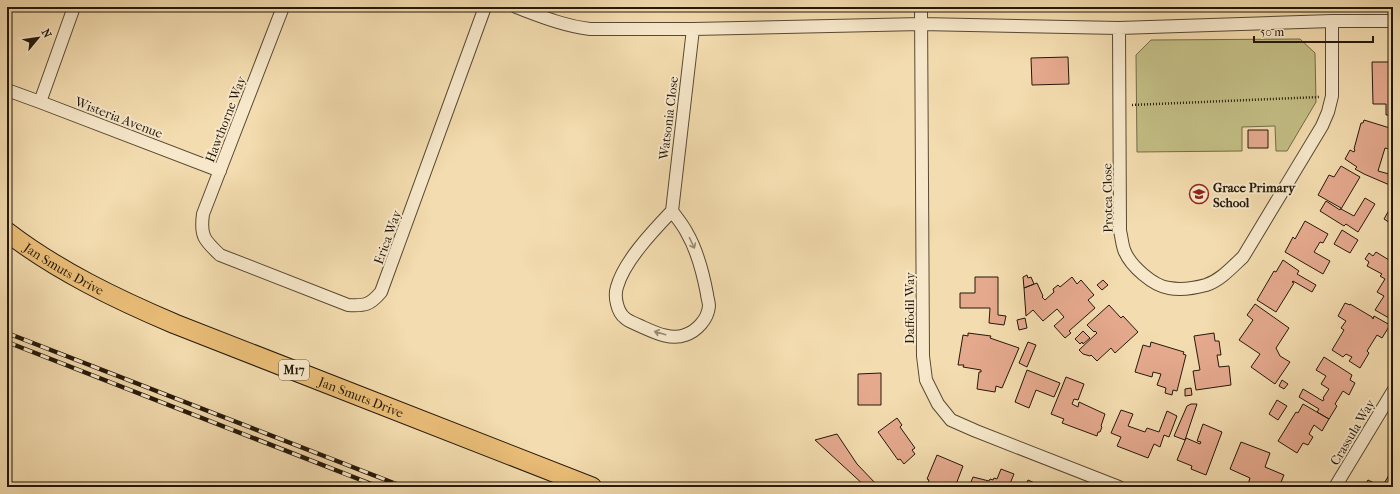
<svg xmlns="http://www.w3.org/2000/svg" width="1400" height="494" viewBox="0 0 1400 494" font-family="'IM FELL French Canon',serif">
  <rect width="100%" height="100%" fill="#f3dcaf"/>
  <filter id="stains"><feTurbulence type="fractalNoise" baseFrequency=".005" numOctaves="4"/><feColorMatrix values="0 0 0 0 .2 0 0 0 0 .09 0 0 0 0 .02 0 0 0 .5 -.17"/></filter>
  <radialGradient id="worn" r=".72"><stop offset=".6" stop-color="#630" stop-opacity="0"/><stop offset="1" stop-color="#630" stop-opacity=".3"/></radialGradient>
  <path fill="#c3be85" stroke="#746b47" d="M 1300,39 L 1315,53 L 1316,102 L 1287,151 L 1276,151 L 1275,126 L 1242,127 L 1242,151 L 1137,152 L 1136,55 L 1151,40 Z"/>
  <path fill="#e5a98e" stroke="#251809" d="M 1068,57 L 1069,84 L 1032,85 L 1031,58 Z
    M 1372,62 L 1393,62 L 1393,115 L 1386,115 L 1386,104 L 1373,104 Z
    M 1364,120 L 1393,129 L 1393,150 L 1385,148 L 1378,171 L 1389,174 L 1388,176 L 1393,177 L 1392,186 L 1364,174 L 1355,169 L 1357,167 L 1345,159 L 1350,150 L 1354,152 L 1355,150 L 1354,149 L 1361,123 L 1363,123 Z
    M 1248,130 L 1268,130 L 1268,148 L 1248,148 Z
    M 1341,166 L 1360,177 L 1341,209 L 1354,216 L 1365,198 L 1375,204 L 1358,232 L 1346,224 L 1344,226 L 1320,211 L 1326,201 L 1340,210 L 1341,208 L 1318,195 L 1329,175 L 1334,177 Z
    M 1393,203 L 1393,225 L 1384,219 Z
    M 1305,221 L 1328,234 L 1323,243 L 1320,242 L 1314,252 L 1330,261 L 1323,274 L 1285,252 L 1293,237 L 1295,239 Z
    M 1342,230 L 1358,240 L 1350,253 L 1334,244 Z
    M 1376,252 L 1389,260 L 1391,257 L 1393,258 L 1393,311 L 1389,318 L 1375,310 L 1384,296 L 1377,292 L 1385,279 L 1380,276 L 1382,274 L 1367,266 L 1369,262 L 1365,259 L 1369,253 L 1373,256 Z
    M 1283,260 L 1299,271 L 1297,274 L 1316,285 L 1312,292 L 1293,281 L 1292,282 L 1294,283 L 1276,312 L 1257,300 L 1274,271 L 1276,272 Z
    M 1027,275 L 1028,278 L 1031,277 L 1034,284 L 1024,288 L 1023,277 Z
    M 975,277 L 998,277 L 998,315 L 1006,316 L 1004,325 L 989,323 L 990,308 L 960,308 L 960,293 L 975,293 Z
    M 1072,277 L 1077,284 L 1081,280 L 1094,295 L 1088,300 L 1095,308 L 1069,331 L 1071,333 L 1065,338 L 1054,326 L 1064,317 L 1057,309 L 1043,321 L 1033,310 L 1026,316 L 1024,288 L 1037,283 L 1043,296 L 1042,297 L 1045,300 L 1054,292 L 1053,289 L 1058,285 L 1060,287 Z
    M 1103,280 L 1108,285 L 1102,290 L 1097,285 Z
    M 1345,303 L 1350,305 L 1350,304 L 1372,317 L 1373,319 L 1374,316 L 1390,325 L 1382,338 L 1377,335 L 1367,351 L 1369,353 L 1360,368 L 1349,361 L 1352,357 L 1346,354 L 1343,357 L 1332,350 L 1344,330 L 1341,328 L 1346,321 L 1338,316 Z
    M 1255,304 L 1289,328 L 1276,348 L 1280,356 L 1290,362 L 1275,384 L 1251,367 L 1260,354 L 1239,340 L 1253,320 L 1247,315 Z
    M 1109,305 L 1121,318 L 1123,316 L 1138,332 L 1115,353 L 1111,348 L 1097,361 L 1091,355 L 1090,356 L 1083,354 L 1079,350 L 1097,333 L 1095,331 L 1094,332 L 1087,325 Z
    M 1025,318 L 1027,328 L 1019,330 L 1017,320 Z
    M 1083,331 L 1090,338 L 1083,344 L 1082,342 L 1080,344 L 1075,339 Z
    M 968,333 L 991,336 L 990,338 L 1019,348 L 1002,388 L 996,386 L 995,392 L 977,389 L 979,372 L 981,372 L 981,370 L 963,367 L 964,365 L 958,365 L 963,335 L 968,336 Z
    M 1214,333 L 1215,341 L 1219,341 L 1221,355 L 1217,355 L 1219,367 L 1229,366 L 1231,385 L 1196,390 L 1193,371 L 1200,370 L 1194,336 Z
    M 1028,342 L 1036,345 L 1027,367 L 1019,363 Z
    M 1151,342 L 1184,352 L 1183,354 L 1186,355 L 1177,391 L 1173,390 L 1172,395 L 1165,393 L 1166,388 L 1157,385 L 1161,374 L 1153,372 L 1152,377 L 1135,372 L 1143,345 L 1150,347 Z
    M 1324,357 L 1352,375 L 1350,380 L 1355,383 L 1349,395 L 1343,391 L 1335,404 L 1337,406 L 1329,419 L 1317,412 L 1319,409 L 1299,397 L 1303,389 L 1323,401 L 1324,399 L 1323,398 L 1329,389 L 1321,384 L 1326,376 L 1316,370 Z
    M 1027,370 L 1060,383 L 1054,397 L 1036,390 L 1029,408 L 1015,402 Z
    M 881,373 L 881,405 L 858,405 L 858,374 Z
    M 1066,377 L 1084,384 L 1078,400 L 1074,399 L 1072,404 L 1078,407 L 1079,402 L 1105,414 L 1101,426 L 1102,427 L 1100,432 L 1098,432 L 1097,436 L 1062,423 L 1064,419 L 1051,414 Z
    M 1282,380 L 1288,384 L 1284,389 L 1279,386 Z
    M 1191,388 L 1192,395 L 1185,396 L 1185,389 Z
    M 1277,400 L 1287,406 L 1278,420 L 1269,414 Z
    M 1191,404 L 1197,404 L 1185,440 L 1174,436 L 1187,406 Z
    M 1303,404 L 1329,419 L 1322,431 L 1314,425 L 1309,434 L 1313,437 L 1308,445 L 1303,443 L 1297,453 L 1278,441 L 1296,412 L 1298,413 Z
    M 1121,410 L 1133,414 L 1128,426 L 1145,432 L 1147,428 L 1159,432 L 1167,411 L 1177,416 L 1169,437 L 1164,435 L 1160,447 L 1154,444 L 1148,458 L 1117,446 L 1121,437 L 1111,433 Z
    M 897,418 L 902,425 L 900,427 L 915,448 L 912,450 L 915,454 L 904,464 L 900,459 L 898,460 L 878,432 Z
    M 1203,424 L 1222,432 L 1206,475 L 1191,469 L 1192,466 L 1177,460 L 1186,438 L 1200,444 L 1201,442 L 1197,441 Z
    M 837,434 L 857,464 L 878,486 L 877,487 L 866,487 L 815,440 Z
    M 1241,442 L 1270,453 L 1265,467 L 1284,475 L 1279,487 L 1247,487 L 1250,478 L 1230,469 Z
    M 937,455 L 963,466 L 955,487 L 926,487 L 929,480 L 927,479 Z
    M 1393,468 L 1393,487 L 1382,487 Z
    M 1001,469 L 1014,474 L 1009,486 L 1011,487 L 969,487 L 973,477 L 989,481 L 990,479 L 993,480 L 994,478 L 997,479 Z
    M 1028,480 L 1039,485 L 1039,487 L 1025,487 Z
    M 1368,480 L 1380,486 L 1380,487 L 1364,487 Z"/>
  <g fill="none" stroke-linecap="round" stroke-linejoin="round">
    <defs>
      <path id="street" d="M 283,7 L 203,214 C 200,236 204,240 220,255 L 348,305 C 365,306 370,305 381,292 L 485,7
        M 516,7 C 540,16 564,26 590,29 L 693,29 L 921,24 L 1119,28 L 1332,21 L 1393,21
        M 921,7 L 923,356 L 926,380 L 938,404 L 951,420 L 976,431 L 1119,487
        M 1119,28 L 1120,231 C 1122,238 1122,246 1125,252 C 1131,266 1153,286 1169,288 C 1180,290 1195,288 1206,285 C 1221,280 1232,267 1243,257 L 1322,126 L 1328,112 L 1332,96 L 1332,21
        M 7,90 L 40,102 L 220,171
        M 40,102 L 74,7
        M 672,211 C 677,218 683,225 687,233 C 698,252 703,273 707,294 C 707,297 709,302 709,306 C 708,319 697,331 685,335 C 670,341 652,331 638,325 C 634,323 628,321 625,318 C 617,312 614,296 617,287 C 624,261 654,230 672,211 L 693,29
        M 1335,487 L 1393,391"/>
      <g id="primary">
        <path id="s1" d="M 7,232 C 58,271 116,299 175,324 L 592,487"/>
      </g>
    </defs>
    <use href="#street" stroke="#584932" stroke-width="14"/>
    <use href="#primary" stroke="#251809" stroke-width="21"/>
    <path stroke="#251809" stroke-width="2.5" stroke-dasharray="1 2" stroke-linecap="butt" d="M 1132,105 L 1319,97"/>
    <use href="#street" stroke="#f7e8cb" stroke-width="12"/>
    <use href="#primary" stroke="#eabe78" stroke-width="19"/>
    <defs>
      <path id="rail" d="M 7,333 L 404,487
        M 7,342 L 379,487"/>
    </defs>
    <use href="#rail" stroke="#251809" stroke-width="4.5"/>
    <use href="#rail" stroke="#f7e8cb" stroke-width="3" stroke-dasharray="9" stroke-linecap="butt"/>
  </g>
  <defs><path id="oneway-shaft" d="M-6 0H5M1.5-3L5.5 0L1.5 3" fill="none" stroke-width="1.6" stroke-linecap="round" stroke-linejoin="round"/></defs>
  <g stroke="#988a74">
    <use href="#oneway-shaft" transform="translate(692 243) rotate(64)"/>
    <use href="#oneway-shaft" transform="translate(660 333) rotate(-164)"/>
  </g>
  <defs>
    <symbol id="school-ring" viewBox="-11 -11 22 22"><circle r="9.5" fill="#f7e8cb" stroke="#8f2418" stroke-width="1.5"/><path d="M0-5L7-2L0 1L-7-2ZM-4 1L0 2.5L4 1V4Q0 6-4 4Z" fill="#8f2418"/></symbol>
  </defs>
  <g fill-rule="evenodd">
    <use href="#school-ring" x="1188" y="183" width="22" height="22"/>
  </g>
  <g text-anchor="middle" stroke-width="4" stroke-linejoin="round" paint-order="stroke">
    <rect fill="#f7e8cb" stroke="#645643" stroke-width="1" x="279" y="360" width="30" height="20" rx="3"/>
    <g font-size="12" font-weight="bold" fill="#251809">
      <text x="294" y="374">M17</text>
    </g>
    <g font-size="13" fill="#251809" stroke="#f7e8cb">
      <text transform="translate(119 117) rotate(21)" y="5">Wisteria Avenue</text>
      <text transform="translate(668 118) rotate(-83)" y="5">Watsonia Close</text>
      <text transform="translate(225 119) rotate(-69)" y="5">Hawthorne Way</text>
      <text transform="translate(1107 198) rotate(-91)" y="5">Protea Close</text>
      <text transform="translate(387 237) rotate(-70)" y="5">Erica Way</text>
      <text dy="5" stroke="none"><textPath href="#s1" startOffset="68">Jan Smuts Drive</textPath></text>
      <text transform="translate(909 308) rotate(-90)" y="5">Daffodil Way</text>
      <text dy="5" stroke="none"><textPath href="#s1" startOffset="392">Jan Smuts Drive</textPath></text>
      <text transform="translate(1352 432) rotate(-59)" y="5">Crassula Way</text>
    </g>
    <g font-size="13" font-weight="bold" fill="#251809" stroke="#f7e8cb" text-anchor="start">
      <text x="1213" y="192">Grace Primary<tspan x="1213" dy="15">School</tspan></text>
    </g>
  </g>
  <rect width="1400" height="494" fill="none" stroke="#f3dcaf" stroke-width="24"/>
  <rect x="8" y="8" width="1384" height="478" fill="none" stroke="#251809" stroke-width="2"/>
  <rect x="12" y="12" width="1376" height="470" fill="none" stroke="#251809"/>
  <g transform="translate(38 38) rotate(61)" stroke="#f7e8cb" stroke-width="3" paint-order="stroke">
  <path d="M0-3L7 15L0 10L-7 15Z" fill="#251809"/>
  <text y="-6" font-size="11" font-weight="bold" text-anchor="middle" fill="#251809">N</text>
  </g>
  <path d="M1254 36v6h119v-6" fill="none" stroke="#251809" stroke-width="2"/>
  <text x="1260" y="36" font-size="12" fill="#251809" stroke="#f7e8cb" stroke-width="3" paint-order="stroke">50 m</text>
  <rect width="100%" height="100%" filter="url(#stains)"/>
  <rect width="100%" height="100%" fill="url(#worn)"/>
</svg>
